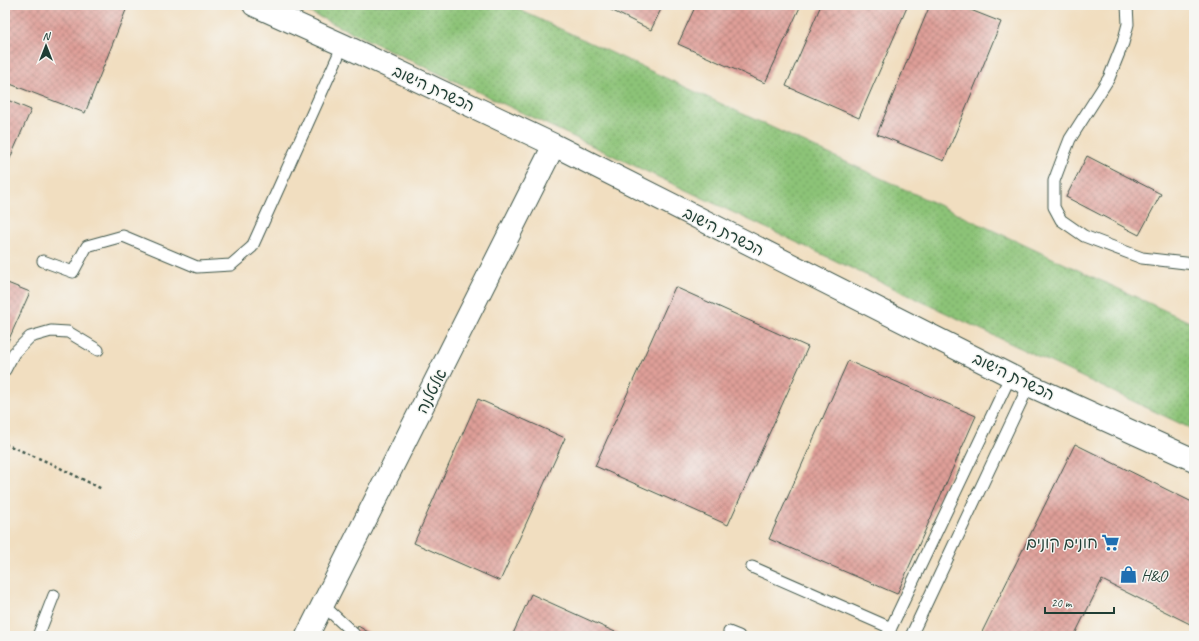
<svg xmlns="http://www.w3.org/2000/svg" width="1199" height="641" viewBox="0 0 1199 641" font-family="Caveat,'Playpen Sans Hebrew',sans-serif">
  <defs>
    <pattern id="grass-dots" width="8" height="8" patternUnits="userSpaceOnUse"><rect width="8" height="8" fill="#8cc377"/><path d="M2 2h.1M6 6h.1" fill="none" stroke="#72a062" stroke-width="1.8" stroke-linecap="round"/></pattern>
    <pattern id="building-cross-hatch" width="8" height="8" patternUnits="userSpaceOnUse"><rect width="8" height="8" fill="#df9f98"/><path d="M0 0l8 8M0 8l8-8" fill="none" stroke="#b4837d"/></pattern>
  </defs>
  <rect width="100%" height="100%" fill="#f6f6f2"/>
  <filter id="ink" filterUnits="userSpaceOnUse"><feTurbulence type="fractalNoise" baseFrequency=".025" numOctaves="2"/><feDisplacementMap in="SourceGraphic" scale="8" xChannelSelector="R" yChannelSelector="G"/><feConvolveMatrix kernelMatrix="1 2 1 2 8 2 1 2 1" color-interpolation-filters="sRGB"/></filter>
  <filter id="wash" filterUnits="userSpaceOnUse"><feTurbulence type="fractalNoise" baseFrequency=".012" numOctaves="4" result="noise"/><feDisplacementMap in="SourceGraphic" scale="16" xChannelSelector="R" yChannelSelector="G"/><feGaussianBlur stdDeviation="0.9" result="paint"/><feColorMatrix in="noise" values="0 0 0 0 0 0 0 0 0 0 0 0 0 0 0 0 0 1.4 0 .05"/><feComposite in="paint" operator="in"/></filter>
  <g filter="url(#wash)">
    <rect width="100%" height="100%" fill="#f1dec0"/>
    <path fill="url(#grass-dots)" stroke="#568056" d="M 294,5 L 509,5 L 1194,324 L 1194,430 Z"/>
    <g id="blocks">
      <path fill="url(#building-cross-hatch)" d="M 5,5 L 128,5 L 85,113 L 5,82 Z
        M 611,5 L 663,5 L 651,30 L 609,9 Z
        M 696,5 L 801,5 L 765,83 L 678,44 Z
        M 821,5 L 908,5 L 859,118 L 786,86 Z
        M 930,5 L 958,5 L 1001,22 L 944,161 L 877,134 Z
        M 5,99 L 31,110 L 5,170 Z
        M 1087,156 L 1161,194 L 1139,235 L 1066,197 Z
        M 5,282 L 30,292 L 5,348 Z
        M 675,287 L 808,347 L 728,525 L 595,466 Z
        M 848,361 L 976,416 L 897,594 L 769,539 Z
        M 478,399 L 565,438 L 500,581 L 414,543 Z
        M 1075,444 L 1194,503 L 1194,626 L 1102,580 L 1074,636 L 980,636 Z
        M 531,594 L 624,636 L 512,636 Z
        M 358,626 L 375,636 L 353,636 Z"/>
    </g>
  </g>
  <g filter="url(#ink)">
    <use href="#blocks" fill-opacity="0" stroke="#3e5549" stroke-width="1"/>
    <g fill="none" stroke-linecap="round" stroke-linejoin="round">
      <defs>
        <path id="lane" d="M 1127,5 L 1128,24 L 1123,43 L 1109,78 L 1070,139 L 1063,157 L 1054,181 L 1054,207 L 1061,220 L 1084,236 L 1142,258 L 1194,264
          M 43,261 L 73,272 L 87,246 L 123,236 L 197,267 L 231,265 L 252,247 L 343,45
          M 5,370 L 14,353 L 30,337 L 51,331 L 68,332 L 98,350
          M 752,567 L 891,628
          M 323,605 L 354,634
          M 729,632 L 739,636
          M 38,636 L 54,595
          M 887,636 L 1011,375
          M 911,636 L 1029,385"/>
        <path id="street" d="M 254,5 L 343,45 L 554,145 L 1029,385 L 1194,460
          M 307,636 L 554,145"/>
      </defs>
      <use href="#lane" stroke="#3e5549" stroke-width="13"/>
      <use href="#street" stroke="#3e5549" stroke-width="24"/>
      <path stroke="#3e5549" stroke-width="2.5" stroke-dasharray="3 3" stroke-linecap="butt" d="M 5,444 L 50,463 L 102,489"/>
      <use href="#lane" stroke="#fff" stroke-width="11"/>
      <use href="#street" stroke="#fff" stroke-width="22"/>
    </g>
  </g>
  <defs>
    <symbol id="supermarket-bare" viewBox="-9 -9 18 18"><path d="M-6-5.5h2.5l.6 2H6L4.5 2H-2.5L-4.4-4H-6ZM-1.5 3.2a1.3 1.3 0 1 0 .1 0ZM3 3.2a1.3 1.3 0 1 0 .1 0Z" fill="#1f6fb2" stroke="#f6f6f2" stroke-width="2.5" paint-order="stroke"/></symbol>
    <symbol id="shop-bare" viewBox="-9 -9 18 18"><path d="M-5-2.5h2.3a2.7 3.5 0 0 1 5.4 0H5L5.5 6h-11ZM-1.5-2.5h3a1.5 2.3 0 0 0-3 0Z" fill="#1f6fb2" stroke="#f6f6f2" stroke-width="2.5" paint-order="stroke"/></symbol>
  </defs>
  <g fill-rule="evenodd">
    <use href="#supermarket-bare" x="1098" y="530" width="25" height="25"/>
    <use href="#shop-bare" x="1116" y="562" width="25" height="25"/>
  </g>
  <g text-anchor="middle" stroke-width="3" stroke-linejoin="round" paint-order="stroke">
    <g font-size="16" fill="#1f3d34" stroke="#f6f6f2">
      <text transform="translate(434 88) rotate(25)" y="6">הכשרת הישוב</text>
      <text transform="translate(724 231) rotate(27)" y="6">הכשרת הישוב</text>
      <text transform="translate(1014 376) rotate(26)" y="6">הכשרת הישוב</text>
      <text transform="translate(431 391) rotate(-63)" y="6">אלטלנה</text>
    </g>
    <g font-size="16" fill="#1f3d34" stroke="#f6f6f2" text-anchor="end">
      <text x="1098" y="548">חונים קונים</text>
      <text x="1141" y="581" text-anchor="start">H&amp;O</text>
    </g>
  </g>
  <rect width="1199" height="641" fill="none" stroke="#f6f6f2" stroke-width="20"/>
  <g transform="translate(46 46)" stroke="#f6f6f2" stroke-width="3" paint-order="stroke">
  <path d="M0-3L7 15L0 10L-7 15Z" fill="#1f3d34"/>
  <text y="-6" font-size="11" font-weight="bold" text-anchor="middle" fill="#1f3d34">N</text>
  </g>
  <path d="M1045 607v6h69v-6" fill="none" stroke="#1f3d34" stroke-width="2"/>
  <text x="1051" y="607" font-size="12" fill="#1f3d34" stroke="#f6f6f2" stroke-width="3" paint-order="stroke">20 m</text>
</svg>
